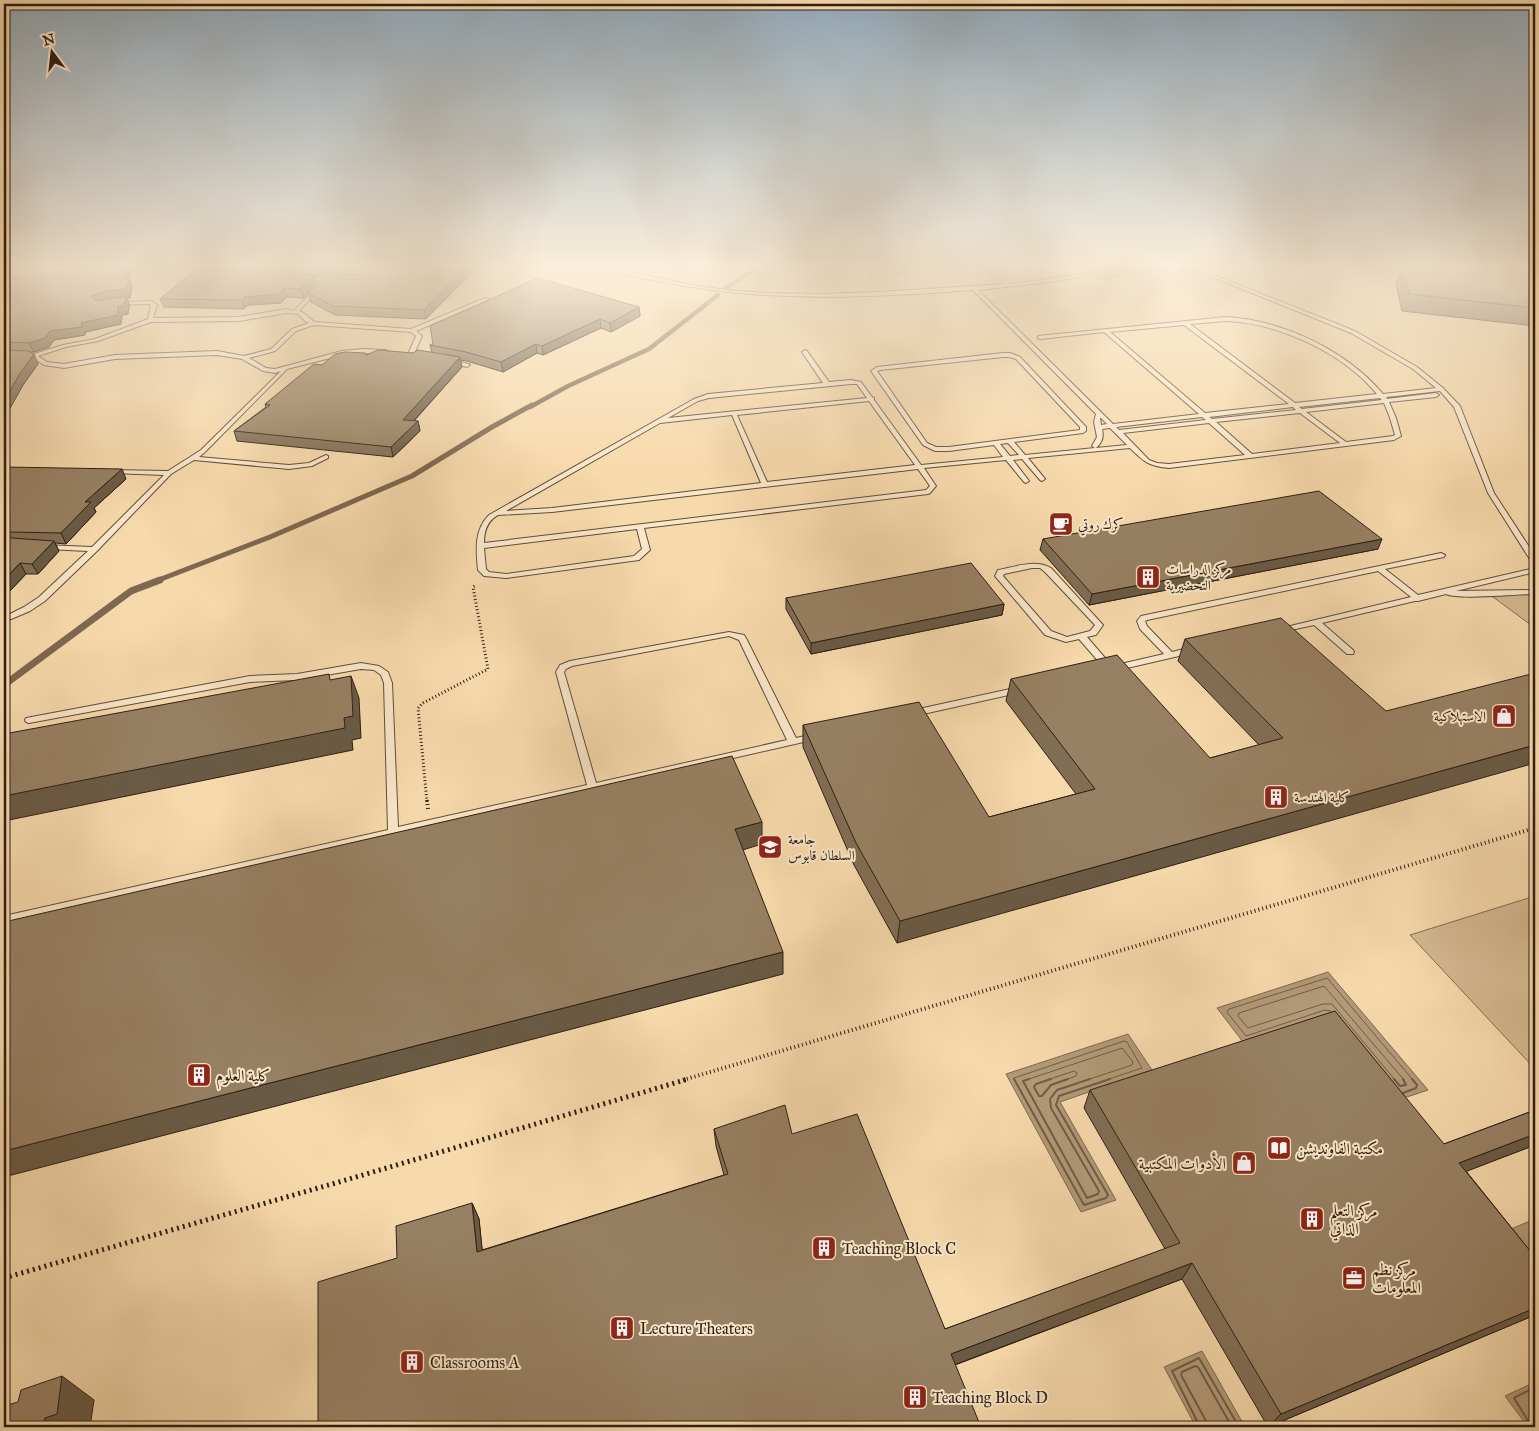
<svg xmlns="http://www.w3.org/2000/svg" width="1539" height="1431" viewBox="0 0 1539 1431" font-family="'IM FELL Great Primer',Amiri,serif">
  <rect width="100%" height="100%" fill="#f7daac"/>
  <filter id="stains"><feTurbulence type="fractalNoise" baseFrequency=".004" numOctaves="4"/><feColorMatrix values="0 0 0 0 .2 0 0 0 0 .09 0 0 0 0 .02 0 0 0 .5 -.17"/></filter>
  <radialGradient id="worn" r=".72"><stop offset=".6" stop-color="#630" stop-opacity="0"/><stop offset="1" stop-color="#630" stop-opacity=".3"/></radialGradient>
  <path fill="#d5ba92" stroke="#826c53" d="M 1489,594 L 1532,594 L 1535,597 L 1535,628 Z
    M 1535,896 L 1535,1069 L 1410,935 Z"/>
  <path fill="#b39a78" stroke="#7e6850" d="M 1328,972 L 1428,1090 L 1398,1100 L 1243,1042 L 1217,1008 Z
    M 1128,1034 L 1152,1070 L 1060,1102 L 1116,1200 L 1081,1212 L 1006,1074 Z
    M 1535,1219 L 1535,1267 L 1506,1231 Z
    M 1202,1351 L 1245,1427 L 1196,1427 L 1164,1367 Z
    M 1535,1382 L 1535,1427 L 1528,1427 L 1505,1396 Z"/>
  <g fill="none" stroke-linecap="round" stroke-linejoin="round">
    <path stroke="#705c46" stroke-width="1" d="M 1331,1011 L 1325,1010 L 1246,1036 L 1227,1012 L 1229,1009 L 1327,978 L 1413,1080
      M 1015,1080 L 1014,1078 L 1124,1041 L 1127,1042 L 1142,1068 L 1106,1080
      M 1026,1080 L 1122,1048 L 1133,1062 L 1132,1065 L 1087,1080
      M 1047,1080 L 1074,1071 L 1077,1073 L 1076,1076 L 1065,1080
      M 1395,1080 L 1332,1004 L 1323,1004 L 1248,1028 L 1238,1016 L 1239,1013 L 1324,986 L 1404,1080"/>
    <path stroke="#705c46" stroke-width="2" d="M 1014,1079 L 1084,1205 L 1106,1198 L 1108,1195 L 1056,1105 L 1059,1096 L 1110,1079
      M 1029,1079 L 1023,1081 L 1087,1198 L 1098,1194 L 1099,1191 L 1051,1108 L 1050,1099 L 1057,1090 L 1090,1079
      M 1051,1079 L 1036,1084 L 1034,1087 L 1039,1096 L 1042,1096 L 1051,1085 L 1068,1079
      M 1394,1079 L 1400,1086 L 1406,1085 L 1403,1079
      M 1403,1093 L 1416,1088 L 1417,1085 L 1412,1079
      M 1200,1427 L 1172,1371 L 1199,1358 L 1239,1427
      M 1207,1427 L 1206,1421 L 1181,1375 L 1182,1372 L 1195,1366 L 1198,1367 L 1232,1427
      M 1532,1427 L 1514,1398 L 1535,1387"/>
    <path stroke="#7e6850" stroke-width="4.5" d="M 726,288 L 757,268
      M 530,407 L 568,386 L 649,349 L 718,295"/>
    <path stroke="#7e6850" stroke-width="5" d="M 156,581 L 270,537 L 412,476 L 492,427 L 532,405"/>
    <path stroke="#7e6850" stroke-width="7" d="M 4,685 L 131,591 L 160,580"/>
    <defs>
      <path id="lane" d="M 13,268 L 19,268 L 4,272 L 4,270 Z
        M 336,268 L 340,268 L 299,311 C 305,312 309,319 315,322 L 411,329 L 485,298 L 490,299 L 416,331 L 422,336 L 414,354 L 411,356 L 408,354 L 416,336 L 411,332 L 314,325 L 296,331 L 275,351 L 249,358 L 266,368 L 275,369 L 342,351 L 363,349 L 386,350 L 389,352 L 386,354 L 363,353 L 342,355 L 287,369 L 205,452 L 199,457 L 289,465 L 309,463 L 326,455 L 328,456 L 328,458 L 312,466 L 289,469 L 194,460 L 171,474 L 97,551 L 45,601 L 30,611 L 4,622 L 4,617 L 24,607 L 39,597 L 88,551 L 46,549 L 42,547 L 43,545 L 92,547 L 164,475 L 111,473 L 109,472 L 109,470 L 168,471 L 201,450 L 281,371 L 275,373 L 263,371 L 242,359 L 217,355 L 115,359 L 64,368 L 44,365 L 33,358 L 4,357 L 4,353 L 34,354 L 63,345 L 95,339 L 148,319 L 151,305 L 149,304 L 116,305 L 116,303 L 118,302 L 152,301 L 157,305 L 153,318 L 239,317 L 286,309 L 294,311 ZM 286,313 L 298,314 L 305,321 L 309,323 L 292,329 L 271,349 L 244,356 L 217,351 L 115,355 L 64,364 L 47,362 L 38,356 L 66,347 L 98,341 L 151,322 L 239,321 Z
        M 604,268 L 611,268 L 692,285 L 726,290 L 763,293 L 821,294 L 879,292 L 1005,284 L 983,268 L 988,268 L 1010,284 L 1129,268 L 1127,269 L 1042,283 L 978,290 L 1113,424 L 1199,414 L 1104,332 L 1040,339 L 1038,338 L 1038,336 L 1226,317 C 1282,320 1346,350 1383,394 L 1436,388 L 1413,369 L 1351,333 L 1200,272 L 1180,268 L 1196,268 L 1355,331 L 1417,367 L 1443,388 L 1460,406 L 1494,493 L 1535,556 L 1535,563 L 1531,561 L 1488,493 L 1454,407 L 1440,391 L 1386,397 L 1387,399 L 1436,393 L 1439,395 L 1436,397 L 1389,402 L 1396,418 L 1401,436 L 1394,440 L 1169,468 C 1149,466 1144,462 1130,448 L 1028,458 L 1045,479 L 1042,481 L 1040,480 L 1022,459 L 1013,460 L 1029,481 L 1026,483 L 1024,482 L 1006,460 L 924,468 L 936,486 L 930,493 L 928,494 L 644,528 L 650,550 L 639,560 L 506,578 L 484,576 L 478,570 C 476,550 474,530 489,515 L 694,399 L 708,394 L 823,383 L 802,352 L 805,350 L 807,351 L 829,382 L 851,380 L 861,382 L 872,397 L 874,398 L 874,400 L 921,465 L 1003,457 L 994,445 L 949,451 L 935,451 L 923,445 L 871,371 L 877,367 L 1003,353 L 1010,353 L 1020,357 L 1086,427 L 1086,431 L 1083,433 L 1014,442 L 1025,455 L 1095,448 L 1092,446 L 1097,437 L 1094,422 L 1096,414 L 973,290 C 867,298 763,303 659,281 C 643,278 617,275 604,268 ZM 1226,321 C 1279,323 1343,353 1377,394 L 1295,403 L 1190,324 ZM 1184,325 L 1289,404 L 1205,413 L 1110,332 ZM 1003,357 L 1009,357 L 1016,359 L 1080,427 L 1080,430 L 949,447 L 936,447 L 927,443 L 877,371 L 880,370 ZM 851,384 L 857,384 L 867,398 L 668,418 L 698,401 L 709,398 ZM 1380,398 L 1382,400 L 1302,409 L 1299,407 ZM 869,401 L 915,465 L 767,482 L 737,415 ZM 1384,403 L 1390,418 L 1395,435 L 1393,436 L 1346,442 L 1306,412 ZM 1293,407 L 1296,410 L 1212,419 L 1209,417 ZM 1300,413 L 1340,443 L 1252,454 L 1216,422 ZM 732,415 L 761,483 L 552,508 L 506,511 L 660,423 ZM 1202,417 L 1206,420 L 1119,430 L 1116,427 ZM 1100,418 L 1101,418 L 1107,424 L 1101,425 ZM 1209,423 L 1245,455 L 1169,464 L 1157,463 L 1149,460 L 1123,433 ZM 1110,428 L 1127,445 L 1096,448 C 1102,443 1104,436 1102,429 ZM 1008,443 L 1019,455 L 1010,456 L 1000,444 ZM 918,469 L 930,486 L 926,490 L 484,543 C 484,531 487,521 498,515 L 552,512 ZM 637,529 L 642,549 L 634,556 L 506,574 L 489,572 L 486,569 L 484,548 Z
        M 922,268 L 933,268 L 931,269 L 870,276 L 868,275 L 870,274 Z
        M 1159,268 L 1168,268 L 1100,279 L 1098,278 Z
        M 451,360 L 469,364 L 470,365 L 467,367 L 449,363 L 448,362 Z
        M 1441,553 L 1445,555 L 1444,557 L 1385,569 L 1418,595 L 1535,568 L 1535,572 L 1456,591 L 1535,590 L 1535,594 C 1517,594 1458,600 1446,594 L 1418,601 L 1415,601 L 1322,623 L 1353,650 L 1354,652 L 1353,654 L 1347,654 L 1314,625 L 1282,632 L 1278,630 L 1282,628 L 1411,597 L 1378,571 L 1147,620 L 1145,621 L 1147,626 L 1172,652 L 1192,647 L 1196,650 L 1192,653 L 1114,671 L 1105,669 L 1079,639 L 1066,642 L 1045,635 L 995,576 L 998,570 C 1015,567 1035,559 1051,568 L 1103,625 L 1096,635 L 1087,637 L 1112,666 L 1164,654 L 1140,629 L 1137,621 L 1141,616 ZM 1032,568 L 1040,568 L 1045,572 L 1095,625 L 1090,631 L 1067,637 L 1051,631 L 1003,576 L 1004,574 Z
        M 729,632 L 744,635 L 747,640 L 796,738 L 814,734 L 817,735 L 818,737 L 817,739 L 4,924 L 4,916 L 388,830 L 384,683 L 381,675 L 374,670 L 361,669 L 297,680 L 250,682 L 29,723 L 26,722 L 25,720 L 26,718 L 250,676 L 297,674 L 361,663 L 379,666 L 388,672 L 392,683 L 398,827 L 587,785 L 556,672 L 560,665 L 570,661 ZM 729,636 L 739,640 L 787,740 L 596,783 L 564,672 L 566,669 L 572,666 Z
        M 1019,687 L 1023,690 L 1022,692 L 914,716 L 910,713 L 914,710 Z"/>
    </defs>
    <use href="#lane" stroke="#604d3a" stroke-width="2"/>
    <path stroke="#2e1e14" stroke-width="3" stroke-dasharray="1 2.5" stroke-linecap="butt" d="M 427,802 L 418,708 L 423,703 L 488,669 L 473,587 L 476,585"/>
    <path stroke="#2e1e14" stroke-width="4" stroke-dasharray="1 3" stroke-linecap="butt" d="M 427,800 L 428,809
      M 683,1080 L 1535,828"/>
    <path stroke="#2e1e14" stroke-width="5" stroke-dasharray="2 4" stroke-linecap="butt" d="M 4,1278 L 339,1182 L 688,1079"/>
    <use href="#lane" fill="#fae7c9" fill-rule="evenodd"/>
  </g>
  <path fill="#826e55" stroke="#2e1e14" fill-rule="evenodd" d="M 198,268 L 476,268 L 426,319 L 335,315 L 311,302 L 308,293 L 304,298 L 287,297 L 281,303 L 248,305 L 244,309 L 164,307 L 160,299 ZM 328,273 L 329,279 L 317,284 L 315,278 L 323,278 Z
    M 1403,268 L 1535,268 L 1535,326 L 1402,311 L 1396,284 Z
    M 131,271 L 129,278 L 132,286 L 130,298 L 127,298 L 129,304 L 128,314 L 122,315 L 121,324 L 85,332 L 85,335 L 54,340 L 49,347 L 34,352 L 30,352 L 38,364 L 23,385 L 9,410 L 4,411 L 4,278 Z
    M 639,307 L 640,316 L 611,332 L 601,328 L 543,355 L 537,353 L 503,372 L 467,361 L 460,360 L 462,367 L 414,421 L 418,421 L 420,431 L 393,457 L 237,441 L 234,431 L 266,407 L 265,404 L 322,365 L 366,355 L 413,353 L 432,353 L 430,345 Z
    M 4,467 L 126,479 L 94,508 L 96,512 L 66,544 L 55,543 L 59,551 L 38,574 L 26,574 L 7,594 Z
    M 1043,539 L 1378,549 L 1089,605 L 1040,550 Z
    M 786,598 L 1004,604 L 1002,615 L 811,654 L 786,609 Z
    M 1185,639 L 1386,711 L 897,943 L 854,865 L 803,747 L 803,725 L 989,817 L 1076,794 L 1006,701 L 1011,679 L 1210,758 L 1259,745 L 1178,661 Z
    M 1090,1090 L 1444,1144 L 1535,1110 L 1535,1145 L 1466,1171 L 1535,1257 L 1535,1315 L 1268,1427 L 1182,1279 L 955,1365 L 397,1258 L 472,1203 L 479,1219 L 482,1250 L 724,1175 L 716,1146 L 714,1129 L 792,1134 L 945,1329 L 1165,1249 L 1084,1108 Z"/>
  <path fill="#6a5a45" stroke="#2e1e14" d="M 126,268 L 130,268 L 131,271 L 126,287 L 123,279 Z
    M 323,268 L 334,268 L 323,278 L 321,270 Z
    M 466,268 L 476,268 L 426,319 L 424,310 Z
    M 314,275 L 317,284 L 304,298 L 301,289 Z
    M 129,278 L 132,286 L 130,298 L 127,298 L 129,304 L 128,314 L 122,315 L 121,324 L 85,332 L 85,335 L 54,340 L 49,347 L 34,352 L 29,343 L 50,331 L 81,323 L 94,305 L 91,296 Z
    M 284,288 L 287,297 L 281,303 L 248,305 L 244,309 L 242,300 L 245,297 Z
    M 639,307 L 640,316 L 611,332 L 610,323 Z
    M 600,319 L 601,328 L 543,355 L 542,346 Z
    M 536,344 L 537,353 L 503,372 L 501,362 Z
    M 34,354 L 38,364 L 23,385 L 9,410 L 4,401 L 19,375 Z
    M 460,357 L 462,367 L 405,430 L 403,420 Z
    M 418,421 L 420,431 L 393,457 L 391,447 Z
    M 122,469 L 126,479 L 94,508 L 96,512 L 66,544 L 61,533 L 85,502 Z
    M 1382,539 L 1378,549 L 1089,605 L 1092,594 Z
    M 54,541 L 59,551 L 38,574 L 32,564 Z
    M 20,563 L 26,574 L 7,594 L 4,595 L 4,580 Z
    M 1004,604 L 1002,615 L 811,654 L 811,643 Z
    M 351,676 L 359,698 L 361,738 L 352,740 L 353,750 L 4,821 L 4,796 L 344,718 Z
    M 1535,745 L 1535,763 L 897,943 L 900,921 Z
    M 762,822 L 762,844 L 736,852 L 735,829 Z
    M 783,952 L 783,974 L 4,1177 L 4,1151 Z
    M 1535,1134 L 1535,1145 L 1444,1180 L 1459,1163 Z
    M 472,1203 L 479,1219 L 484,1267 L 477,1252 Z
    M 1192,1263 L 1182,1279 L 946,1368 L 951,1354 Z
    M 1535,1308 L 1535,1315 L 1268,1427 L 1281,1414 Z
    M 62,1376 L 94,1400 L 90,1427 L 43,1427 L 45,1418 Z"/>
  <path fill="#978063" stroke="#2e1e14" d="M 88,268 L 126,268 L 123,279 L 129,278 L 127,289 L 106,291 L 91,296 L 96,301 L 126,296 L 124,306 L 118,306 L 118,315 L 81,323 L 82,327 L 50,331 L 45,338 L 29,343 L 4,342 L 4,278 Z
    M 198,268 L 323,268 L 321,270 L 272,269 L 273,273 L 275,274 L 314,275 L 301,289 L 284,288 L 279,294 L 245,297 L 242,300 L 160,299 Z
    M 333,268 L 466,268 L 424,310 L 333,306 L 308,293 L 322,278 L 358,280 L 362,278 L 358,275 L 328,273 Z
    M 1403,268 L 1535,268 L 1535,308 L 1409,294 Z
    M 538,278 L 639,307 L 610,323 L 600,319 L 542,346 L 536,344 L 501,362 L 466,352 L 430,345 L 433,344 L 430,326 Z
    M 4,350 L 28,351 L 34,354 L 19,375 L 4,401 Z
    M 378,350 L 413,353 L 418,350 L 460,357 L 403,420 L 418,421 L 391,447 L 234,431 L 270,405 L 265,404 L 314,364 L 322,365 L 335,354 L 345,352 L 365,353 L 366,355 Z
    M 4,467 L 122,469 L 85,502 L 91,502 L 61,533 L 8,532 L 6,535 L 12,538 L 54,541 L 32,564 L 20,563 L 4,580 Z
    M 1319,491 L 1382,539 L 1092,594 L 1043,539 Z
    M 971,563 L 1004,604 L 811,643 L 786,598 Z
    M 1281,618 L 1386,711 L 1535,673 L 1535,745 L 900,921 L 856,843 L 803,725 L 919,702 L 989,817 L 1095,789 L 1011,679 L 1117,655 L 1210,758 L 1283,738 L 1185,639 Z
    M 329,674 L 330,680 L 351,676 L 353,716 L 344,718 L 345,728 L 4,796 L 4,734 Z
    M 732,756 L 762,822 L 735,829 L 783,952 L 4,1151 L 4,922 Z
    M 1335,1011 L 1444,1144 L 1535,1110 L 1535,1134 L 1459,1163 L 1535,1257 L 1535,1308 L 1281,1414 L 1192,1263 L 951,1354 L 981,1427 L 318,1427 L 318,1282 L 397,1258 L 396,1226 L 472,1203 L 477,1252 L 728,1174 L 714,1129 L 785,1105 L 792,1134 L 857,1114 L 945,1329 L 1180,1243 L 1090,1090 Z
    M 62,1376 L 57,1414 L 45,1418 L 43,1427 L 4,1427 L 4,1406 L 18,1402 L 21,1390 Z"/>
  <linearGradient id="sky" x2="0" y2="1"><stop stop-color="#93aabb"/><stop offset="0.57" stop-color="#fbeeda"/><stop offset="1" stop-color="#fbeeda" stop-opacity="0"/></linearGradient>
  <rect width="1539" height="468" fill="url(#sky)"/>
  <defs>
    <symbol id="cafe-square" viewBox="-11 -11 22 22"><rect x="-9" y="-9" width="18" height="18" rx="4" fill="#8f2418" stroke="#fae7c9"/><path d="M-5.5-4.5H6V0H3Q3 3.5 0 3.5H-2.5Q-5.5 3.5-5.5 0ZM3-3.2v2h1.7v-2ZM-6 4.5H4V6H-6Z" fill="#fff"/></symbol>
    <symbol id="building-square" viewBox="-11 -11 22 22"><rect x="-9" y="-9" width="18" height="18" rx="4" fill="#8f2418" stroke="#fae7c9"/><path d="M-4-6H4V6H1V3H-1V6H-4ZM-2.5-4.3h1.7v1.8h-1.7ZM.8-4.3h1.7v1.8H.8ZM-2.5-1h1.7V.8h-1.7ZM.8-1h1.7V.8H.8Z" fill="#fff"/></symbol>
    <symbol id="shop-square" viewBox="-11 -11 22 22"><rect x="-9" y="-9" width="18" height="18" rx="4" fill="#8f2418" stroke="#fae7c9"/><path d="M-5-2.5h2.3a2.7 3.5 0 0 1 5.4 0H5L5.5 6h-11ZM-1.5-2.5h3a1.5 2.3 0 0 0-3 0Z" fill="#fff"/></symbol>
    <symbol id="university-square" viewBox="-11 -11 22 22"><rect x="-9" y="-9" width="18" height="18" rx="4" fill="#8f2418" stroke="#fae7c9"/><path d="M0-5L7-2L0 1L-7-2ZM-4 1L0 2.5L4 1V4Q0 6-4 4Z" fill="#fff"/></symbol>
    <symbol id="library-square" viewBox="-11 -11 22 22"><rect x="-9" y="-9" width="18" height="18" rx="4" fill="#8f2418" stroke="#fae7c9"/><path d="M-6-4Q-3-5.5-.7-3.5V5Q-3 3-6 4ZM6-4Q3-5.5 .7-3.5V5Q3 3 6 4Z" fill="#fff"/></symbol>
    <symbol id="office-square" viewBox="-11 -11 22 22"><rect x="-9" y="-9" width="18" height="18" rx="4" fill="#8f2418" stroke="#fae7c9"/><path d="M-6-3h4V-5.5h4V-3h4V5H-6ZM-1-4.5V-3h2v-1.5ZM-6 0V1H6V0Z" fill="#fff"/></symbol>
  </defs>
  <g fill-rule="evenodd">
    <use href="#cafe-square" x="1047" y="510" width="28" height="28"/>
    <use href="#building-square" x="1134" y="563" width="28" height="28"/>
    <use href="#shop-square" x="1490" y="702" width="28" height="28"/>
    <use href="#building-square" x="1262" y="783" width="28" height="28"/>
    <use href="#university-square" x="756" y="833" width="28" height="28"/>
    <use href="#building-square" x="185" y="1061" width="28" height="28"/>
    <use href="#library-square" x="1265" y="1134" width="28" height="28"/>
    <use href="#shop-square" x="1230" y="1149" width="28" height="28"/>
    <use href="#building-square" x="1298" y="1205" width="28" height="28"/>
    <use href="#building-square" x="810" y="1234" width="28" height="28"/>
    <use href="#office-square" x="1340" y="1264" width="28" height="28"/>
    <use href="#building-square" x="608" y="1314" width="28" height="28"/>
    <use href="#building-square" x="398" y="1348" width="28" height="28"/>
    <use href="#building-square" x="901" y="1383" width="28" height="28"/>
  </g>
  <g text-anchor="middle" stroke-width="4" stroke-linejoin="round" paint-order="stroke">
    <g font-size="14" fill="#2e1e14" stroke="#fae7c9" text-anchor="start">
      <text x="1078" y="529">كرك روتي</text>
      <text x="1166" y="574">مركز الدراسات<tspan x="1166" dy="16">التحضيرية</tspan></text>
      <text x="1486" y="721" text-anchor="end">الاستهلاكية</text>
      <text x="1294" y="802">كلية الهندسة</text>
      <text x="788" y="844">جامعة<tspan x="788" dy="16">السلطان قابوس</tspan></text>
    </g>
    <g font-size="16" fill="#2e1e14" stroke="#fae7c9" text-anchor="start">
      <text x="216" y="1081">كلية العلوم</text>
      <text x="1296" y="1154">مكتبة الفاونديشن</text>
      <text x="1226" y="1169" text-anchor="end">الأدوات المكتبية</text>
      <text x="1330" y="1216">مركز التعلم<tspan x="1330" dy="18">الذاتي</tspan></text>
      <text x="842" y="1254">Teaching Block C</text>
      <text x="1372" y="1275">مركز نظم<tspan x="1372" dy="18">المعلومات</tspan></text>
      <text x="640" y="1334">Lecture Theaters</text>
      <text x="430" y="1368">Classrooms A</text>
      <text x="932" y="1403">Teaching Block D</text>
    </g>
  </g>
  <rect width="1539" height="1431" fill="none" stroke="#f7daac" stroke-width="20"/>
  <rect x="5" y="5" width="1529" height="1421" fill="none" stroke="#2e1e14" stroke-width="2.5"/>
  <rect x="10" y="10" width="1519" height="1411" fill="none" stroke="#2e1e14"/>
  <g transform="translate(52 52) rotate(345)" stroke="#fae7c9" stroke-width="4" paint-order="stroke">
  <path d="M0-4L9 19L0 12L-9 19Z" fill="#2e1e14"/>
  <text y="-8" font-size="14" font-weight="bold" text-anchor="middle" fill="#2e1e14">N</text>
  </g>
  <rect width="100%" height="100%" filter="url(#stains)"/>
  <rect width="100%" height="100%" fill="url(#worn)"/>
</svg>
